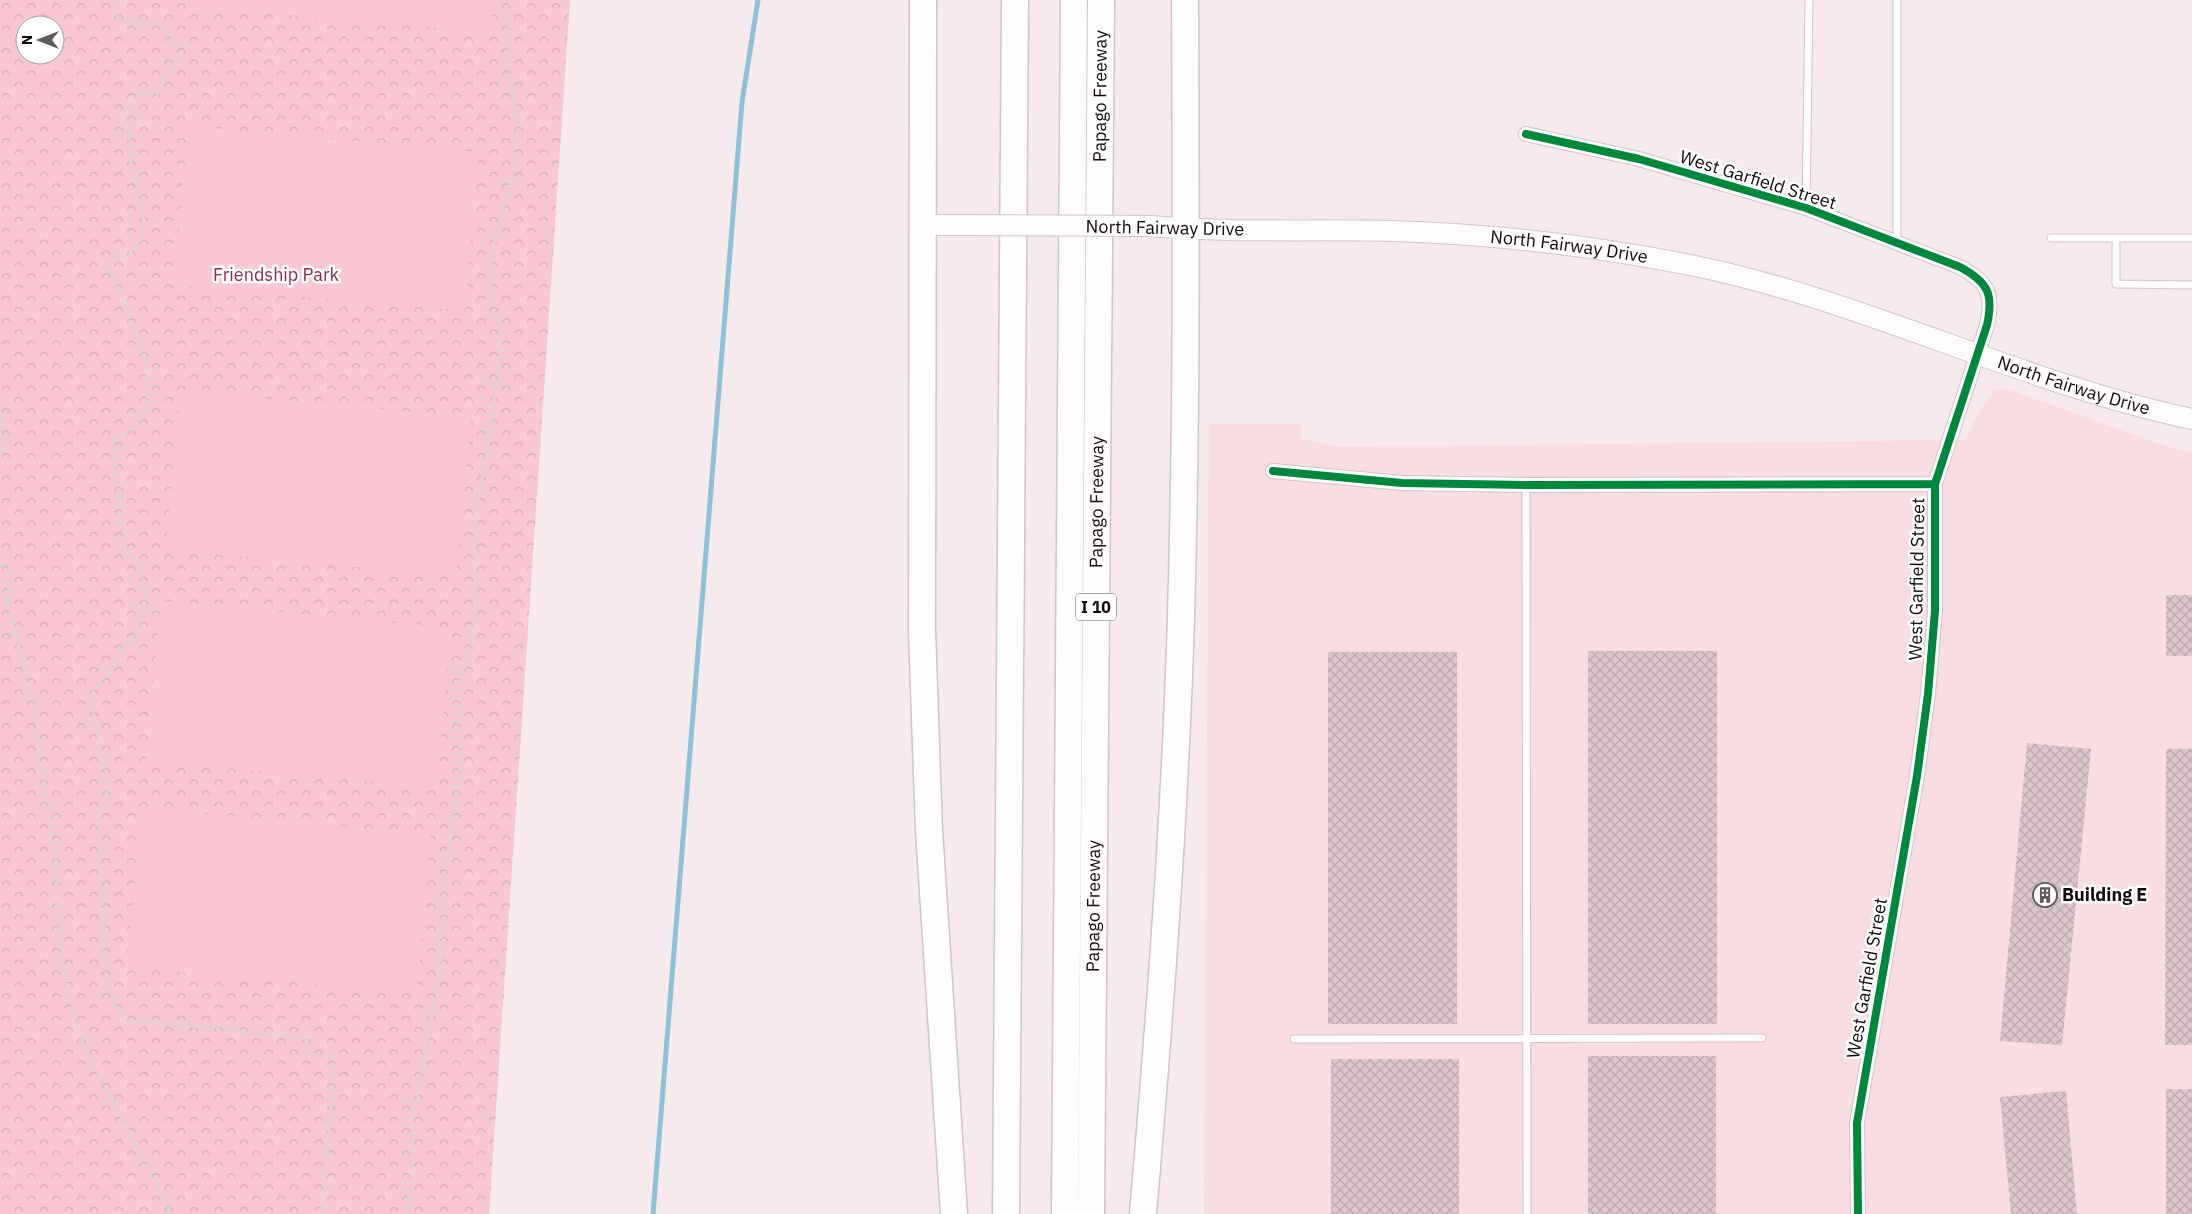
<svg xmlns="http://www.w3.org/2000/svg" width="2192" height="1214" viewBox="0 0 2192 1214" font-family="'IBM Plex Sans',sans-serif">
  <defs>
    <pattern id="park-crowns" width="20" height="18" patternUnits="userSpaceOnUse" patternTransform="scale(1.25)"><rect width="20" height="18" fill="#f8c9d4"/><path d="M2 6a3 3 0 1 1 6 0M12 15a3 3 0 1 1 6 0" fill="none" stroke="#d4abb5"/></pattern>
    <pattern id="building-cross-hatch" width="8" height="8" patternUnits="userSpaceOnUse" patternTransform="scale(1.25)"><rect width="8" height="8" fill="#dcc7cc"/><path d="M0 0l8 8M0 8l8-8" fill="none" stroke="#bcaaae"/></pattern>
  </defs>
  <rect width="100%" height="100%" fill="#f6eaec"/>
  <path fill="#f8dde3" d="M 1995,389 L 2010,390 L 2174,449 L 2192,452 L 2192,1214 L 1204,1214 L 1209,424 L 1301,424 L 1301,438 L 1340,447 L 1966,440 L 1978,413 Z"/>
  <path fill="url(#park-crowns)" fill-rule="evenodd" d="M 0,0 L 570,0 L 489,1214 L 0,1214 ZM 25,25 L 55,25 L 55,55 L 25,55 Z"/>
  <path fill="#f8c9d4" d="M 200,0 L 494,0 L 491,33 L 200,7 Z
    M 188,126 L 479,152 L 465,311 L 174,285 Z
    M 180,391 L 471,417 L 456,576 L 166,550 Z
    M 161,601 L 451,628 L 437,787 L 146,761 Z
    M 141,808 L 431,835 L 417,994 L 127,967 Z"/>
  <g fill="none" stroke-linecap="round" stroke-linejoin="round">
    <path stroke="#8dc0da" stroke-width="5" d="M 653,1214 L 742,102 L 758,0"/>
  </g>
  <path fill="url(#building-cross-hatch)" d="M 2166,595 L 2192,595 L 2192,656 L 2166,656 Z
    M 1588,651 L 1717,651 L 1717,1024 L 1588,1024 Z
    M 1328,652 L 1457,652 L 1457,1024 L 1328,1024 Z
    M 2027,743 L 2091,749 L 2062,1045 L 2000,1041 Z
    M 2166,749 L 2192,749 L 2192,1045 L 2165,1045 Z
    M 1588,1056 L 1716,1056 L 1716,1214 L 1588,1214 Z
    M 1331,1059 L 1459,1059 L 1459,1214 L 1331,1214 Z
    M 2166,1089 L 2192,1089 L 2192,1214 L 2166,1214 Z
    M 2066,1091 L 2077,1214 L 2011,1214 L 2000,1097 Z"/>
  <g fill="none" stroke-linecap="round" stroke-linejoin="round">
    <defs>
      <path id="lane" d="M 1897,0 L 1897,243
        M 1806,208 L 1809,0
        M 2051,238 L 2192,238
        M 2116,238 L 2116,284 L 2192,285
        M 1526,485 L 1527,1214
        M 1294,1039 L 1762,1038"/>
      <path id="street" d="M 1526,134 L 1639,159 L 1806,208 L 1960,267 C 1988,282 1994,294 1987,325 L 1935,484 L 1935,611 L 1928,694 L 1917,776 L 1857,1123 L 1858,1214
        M 1273,471 L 1402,483 L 1526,485 L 1935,484"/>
      <g id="secondary">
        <path d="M 923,225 L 963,225"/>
        <path id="s1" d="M 1150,226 C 1230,233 1311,229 1391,231 C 1493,234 1595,246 1695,266 C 1865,301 2022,383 2192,419"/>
      </g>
      <g id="highway">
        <path d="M 923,0 L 922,631 L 929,830 L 954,1214"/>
        <path d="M 1006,1214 L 1015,0"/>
        <path d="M 1065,1214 L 1074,0"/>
        <path id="s2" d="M 1091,1214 L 1101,0"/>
        <path d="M 1143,1214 C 1160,1015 1175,816 1181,617 C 1187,411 1186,206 1185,0"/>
      </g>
    </defs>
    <use href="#lane" stroke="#d0c5c7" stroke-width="9"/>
    <use href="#street" stroke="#d0c5c7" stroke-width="16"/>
    <use href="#secondary" stroke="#d0c5c7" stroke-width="22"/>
    <use href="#highway" stroke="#d0c5c7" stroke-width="29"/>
    <path stroke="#dbd7d8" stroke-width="3" stroke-dasharray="4 4" stroke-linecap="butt" d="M 118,0 L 116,15 L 124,22 L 163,25 L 182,56 L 172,65 L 155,96 L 143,90 L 127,107 L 131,164 L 143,208 L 143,237 L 131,251 L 109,268 C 126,311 172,390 133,429 C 128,434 119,437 113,440 L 125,549 L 139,566 L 145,588 L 144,614 L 135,637 L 118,650 L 111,671 L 90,692 L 109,795 L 105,808 L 96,812 C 98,842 101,873 103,903 C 104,943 103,983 121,1019 L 307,1038 L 305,1053 L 335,1056 L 322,1214
      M 0,410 L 6,444 L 0,453
      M 0,566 L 12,569 L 8,595 L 9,609 L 34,705 L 58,875 L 59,929 L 69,1001 L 88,1054 L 172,1214
      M 403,1214 L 406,1212 L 412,1180 L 412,1126 L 441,963 L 443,889 L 461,763 L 458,724 L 460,679 L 471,647 L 477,606 L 474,552 L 479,496 L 492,421 L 501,336 L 491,297 L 490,269 L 498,228 L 515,168 L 518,123 L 509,68 L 508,18 L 511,0"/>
    <use href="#lane" stroke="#fefcfc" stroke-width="7"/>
    <use href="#street" stroke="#fefcfc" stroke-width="14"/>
    <use href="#secondary" stroke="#fefcfc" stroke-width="20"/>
    <use href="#highway" stroke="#fefcfc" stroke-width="26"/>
    <defs>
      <path id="secondary-bridge" d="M 963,225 L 1150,226"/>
    </defs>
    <use href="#secondary-bridge" stroke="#d0c5c7" stroke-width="22" stroke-linecap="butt"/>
    <use href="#secondary-bridge" stroke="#fefcfc" stroke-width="20"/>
    <defs>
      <path id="cycleway" d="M 1526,134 L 1639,159 L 1806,208 L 1960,267 C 1988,282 1994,294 1987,325 L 1935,484 L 1935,611 L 1928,694 L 1917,776 L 1857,1123 L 1858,1214
        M 1273,471 L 1402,483 L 1526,485 L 1935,484"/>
    </defs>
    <use href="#cycleway" stroke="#fff" stroke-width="11"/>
    <use href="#cycleway" stroke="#00873e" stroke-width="8"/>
  </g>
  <defs>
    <symbol id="building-ring" viewBox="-11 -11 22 22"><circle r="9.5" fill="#fff" stroke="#62585a" stroke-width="1.5"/><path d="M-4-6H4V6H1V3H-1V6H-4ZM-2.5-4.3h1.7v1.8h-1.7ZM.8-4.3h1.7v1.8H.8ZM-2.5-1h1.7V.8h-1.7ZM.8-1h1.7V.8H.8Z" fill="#62585a"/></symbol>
  </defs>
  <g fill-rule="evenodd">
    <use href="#building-ring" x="2031" y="881" width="28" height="28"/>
  </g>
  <g text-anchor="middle" stroke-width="5" stroke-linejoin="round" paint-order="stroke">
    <rect fill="#fff" stroke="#5a5355" stroke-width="1" x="1076" y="593.5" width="40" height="27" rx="4"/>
    <g font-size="16" font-weight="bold" fill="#13090c">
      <text x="1096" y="613">I 10</text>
    </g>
    <g font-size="18" fill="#13090c" stroke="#fff">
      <text dy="6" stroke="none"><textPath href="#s2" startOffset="1118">Papago Freeway</textPath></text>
      <text transform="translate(1758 180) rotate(17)" y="6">West Garfield Street</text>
      <text transform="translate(1165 228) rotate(1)" y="6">North Fairway Drive</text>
      <text dy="6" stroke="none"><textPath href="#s1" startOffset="420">North Fairway Drive</textPath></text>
      <text dy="6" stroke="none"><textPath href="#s1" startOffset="945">North Fairway Drive</textPath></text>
      <text dy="6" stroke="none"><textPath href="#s2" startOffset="712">Papago Freeway</textPath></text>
      <text transform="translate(1917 579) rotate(-89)" y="6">West Garfield Street</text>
      <text dy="6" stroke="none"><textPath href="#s2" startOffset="308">Papago Freeway</textPath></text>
      <text transform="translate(1867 978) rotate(-80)" y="6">West Garfield Street</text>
    </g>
    <g font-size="18" fill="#872e4d" stroke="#fff">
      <text x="276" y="281">Friendship Park</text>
    </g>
    <g font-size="18" font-weight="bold" fill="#13090c" stroke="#fff" text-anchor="start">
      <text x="2062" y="901">Building E</text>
    </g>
  </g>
  <g transform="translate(40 40) rotate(270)"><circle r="24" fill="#ffffff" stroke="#a19d9e"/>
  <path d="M0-4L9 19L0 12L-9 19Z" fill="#62585a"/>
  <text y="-8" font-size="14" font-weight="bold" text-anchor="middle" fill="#13090c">N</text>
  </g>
</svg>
